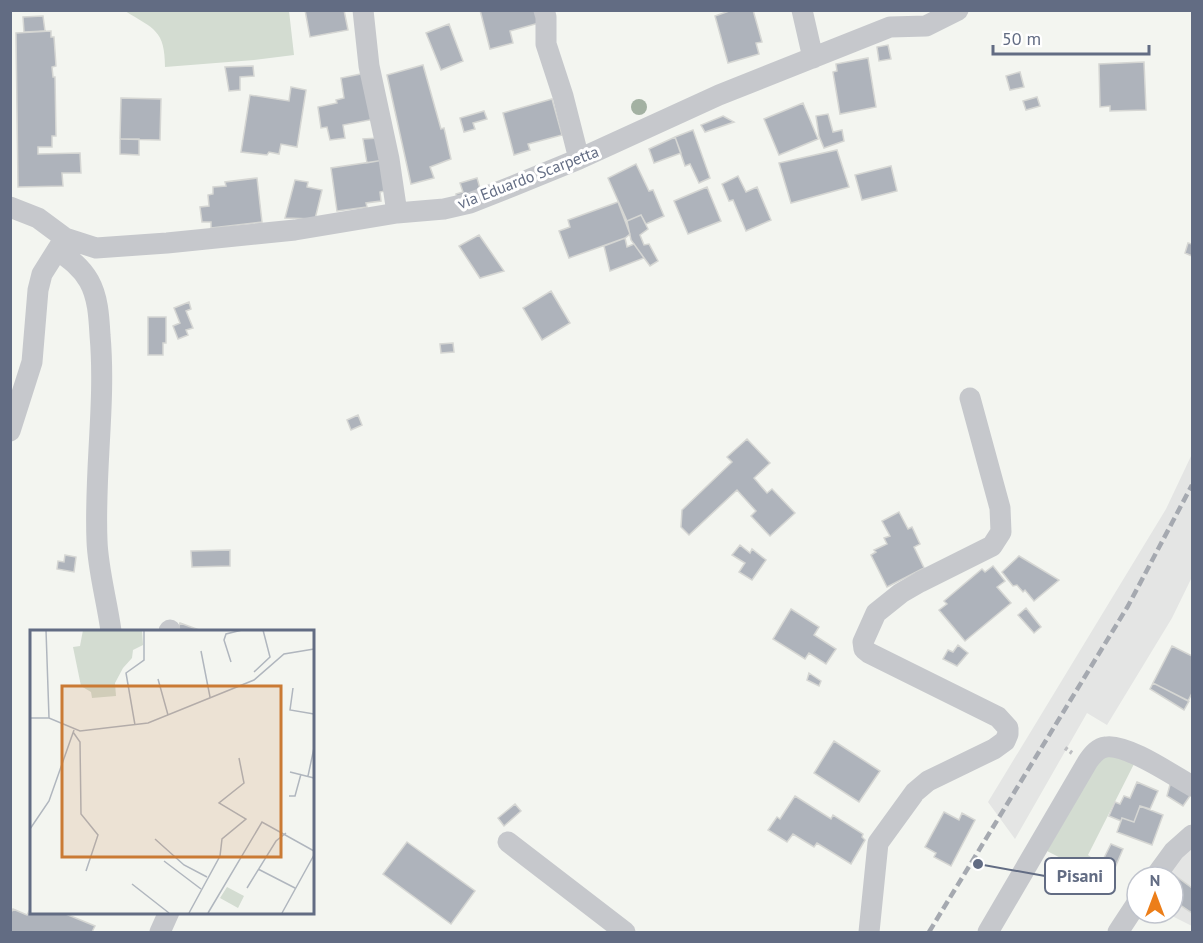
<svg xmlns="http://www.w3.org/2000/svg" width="1203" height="943" viewBox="0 0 1203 943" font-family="'PT Sans',sans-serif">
  <rect width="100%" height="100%" fill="#f3f5f0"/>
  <path fill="#e4e5e4" d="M 1192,454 L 1192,577 L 1172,618 L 1107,725 L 1087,713 L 1015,839 L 988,802 L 1166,509 Z
    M 1192,838 L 1192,926 L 1166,913 L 1173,913 L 1173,877 L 1159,877 Z"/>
  <path fill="#d3dcd1" d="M 125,11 L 289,11 L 294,55 L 254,60 L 165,67 C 165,30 154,29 125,11 Z
    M 1104,752 L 1136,760 L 1088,855 L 1101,864 L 1094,875 L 1047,851 Z"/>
  <path fill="#aeb3bb" stroke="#d5d6d3" stroke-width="1.5" d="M 305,10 L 344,10 L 348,30 L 310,37 Z
    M 480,10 L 536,10 L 539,23 L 510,31 L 513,43 L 490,49 Z
    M 732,10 L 753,10 L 762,42 L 756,43 L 759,54 L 728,63 L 715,16 Z
    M 43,16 L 45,31 L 24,32 L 23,17 Z
    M 449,24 L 463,61 L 441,70 L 426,33 Z
    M 51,31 L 51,37 L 54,37 L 56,66 L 52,67 L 53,77 L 55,77 L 56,136 L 52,136 L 52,147 L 38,147 L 38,154 L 80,153 L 81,173 L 62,173 L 63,186 L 18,187 L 16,33 Z
    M 888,45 L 891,59 L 879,61 L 877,47 Z
    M 868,58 L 876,107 L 840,114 L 833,72 L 837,71 L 836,64 Z
    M 1144,62 L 1146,110 L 1110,111 L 1110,106 L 1100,107 L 1099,64 Z
    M 423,65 L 441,129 L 444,128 L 451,159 L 430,167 L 434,178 L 411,184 L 387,75 Z
    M 253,66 L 254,76 L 240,77 L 240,90 L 229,91 L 225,67 Z
    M 1020,72 L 1024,87 L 1010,90 L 1006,76 Z
    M 366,73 L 375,119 L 343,125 L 345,138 L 330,140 L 327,127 L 321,128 L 318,107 L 337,103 L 336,100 L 344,98 L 341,78 Z
    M 291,87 L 306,90 L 297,147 L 281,144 L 279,154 L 269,152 L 267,155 L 241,152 L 250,95 L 289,101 Z
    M 1037,97 L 1040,106 L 1026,110 L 1023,101 Z
    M 121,98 L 161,99 L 160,140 L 120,139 Z
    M 552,99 L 562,135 L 528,144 L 530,150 L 514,155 L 503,113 Z
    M 803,103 L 818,139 L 779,155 L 764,119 Z
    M 484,111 L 487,119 L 473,123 L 475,129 L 464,132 L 460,118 Z
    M 828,114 L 833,132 L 842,130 L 844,141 L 824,148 L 819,136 L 816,116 Z
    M 723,116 L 734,122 L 705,132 L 701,125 Z
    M 693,130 L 710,178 L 699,183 L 690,164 L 685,166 L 675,137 Z
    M 675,137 L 681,153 L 654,163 L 649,149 Z
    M 379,138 L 384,160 L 367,163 L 363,139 Z
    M 120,139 L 139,139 L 139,155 L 120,154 Z
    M 837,150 L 849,187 L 791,203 L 779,163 Z
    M 384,160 L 389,190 L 380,192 L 381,201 L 366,203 L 367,207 L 337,211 L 331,168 Z
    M 636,164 L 649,191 L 653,190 L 664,216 L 646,224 L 641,215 L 627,221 L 608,178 Z
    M 891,166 L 897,191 L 862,200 L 855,175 Z
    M 738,176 L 746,192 L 757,187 L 771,220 L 746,231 L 733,200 L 729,201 L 722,184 Z
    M 257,178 L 262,222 L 211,228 L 211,222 L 202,222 L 200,207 L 209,206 L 208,195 L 213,194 L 213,187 L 226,186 L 225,182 Z
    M 477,178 L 482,195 L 458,203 L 456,194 L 463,192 L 460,183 Z
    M 295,180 L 308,182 L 307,187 L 322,190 L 315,219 L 285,218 Z
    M 707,187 L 721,221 L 688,234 L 674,201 Z
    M 618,202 L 630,234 L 625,238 L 569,258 L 559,231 L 570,227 L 568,220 Z
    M 641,215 L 648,229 L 640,235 L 644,245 L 649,244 L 658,261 L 650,266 L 631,240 L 627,221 Z
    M 479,235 L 504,271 L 480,278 L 459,246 Z
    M 625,238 L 627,247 L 634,244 L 644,258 L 610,271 L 604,246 Z
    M 1188,243 L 1192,244 L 1192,256 L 1185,253 Z
    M 551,291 L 570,323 L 542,340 L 523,308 Z
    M 189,302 L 191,309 L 186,311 L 193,328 L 186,330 L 188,335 L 178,339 L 173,326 L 180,323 L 174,308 Z
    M 148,317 L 166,317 L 166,343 L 163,343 L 163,355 L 148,355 Z
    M 453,343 L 454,352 L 441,353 L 440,344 Z
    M 358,415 L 362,425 L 351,430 L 347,420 Z
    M 747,439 L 770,463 L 754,478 L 767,493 L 772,489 L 795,513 L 770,536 L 751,516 L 756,511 L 737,490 L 689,535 L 681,527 L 682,510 L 732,462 L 727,457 Z
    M 899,512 L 908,529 L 912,527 L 920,544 L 914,547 L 924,568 L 887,587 L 871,555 L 876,552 L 874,550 L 887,544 L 884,538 L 890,536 L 882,521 Z
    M 740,545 L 750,553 L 752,549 L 766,560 L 752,580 L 739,572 L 745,563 L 732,555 Z
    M 230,550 L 230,566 L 192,567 L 191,551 Z
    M 65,555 L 76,557 L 74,572 L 57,569 L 58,561 L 64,562 Z
    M 1019,556 L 1059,580 L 1034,601 L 1025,590 L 1023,592 L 1017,585 L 1013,586 L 1002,572 Z
    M 993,566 L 1005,581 L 997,587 L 1011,603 L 965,641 L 939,610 L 947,604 L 944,601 L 982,569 L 985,572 Z
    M 1026,608 L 1041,627 L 1034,633 L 1018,615 Z
    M 791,609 L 819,627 L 814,635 L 836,649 L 826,664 L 809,653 L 805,659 L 773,639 Z
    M 180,623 L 202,631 L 174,631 L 178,629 Z
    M 958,645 L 968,653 L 957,666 L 943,659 L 948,650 L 953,652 Z
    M 1172,646 L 1192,656 L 1192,693 L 1188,701 L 1153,683 Z
    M 809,673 L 821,681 L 819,686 L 807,680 Z
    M 1153,683 L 1189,701 L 1184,710 L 1150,689 Z
    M 834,741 L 880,771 L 859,802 L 814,773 Z
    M 1171,781 L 1192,793 L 1183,806 L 1167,796 Z
    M 1137,782 L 1158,791 L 1150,809 L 1140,806 L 1134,822 L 1122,818 L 1121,821 L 1109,816 L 1115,802 L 1120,804 L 1124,796 L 1130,798 Z
    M 795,796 L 831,819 L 833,815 L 863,834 L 862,837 L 865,840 L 851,864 L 817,843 L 814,847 L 793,834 L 787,842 L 768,830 L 777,817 L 780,819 Z
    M 515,804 L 521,811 L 504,826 L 498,818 Z
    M 1140,806 L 1163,815 L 1152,845 L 1117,832 L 1122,818 L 1134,822 Z
    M 944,812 L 959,820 L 962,813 L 975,820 L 951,866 L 934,857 L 936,853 L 925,847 Z
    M 407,842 L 475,891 L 451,924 L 383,874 Z
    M 1111,844 L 1123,849 L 1114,870 L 1101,864 Z
    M 1173,874 L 1192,888 L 1192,913 L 1173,900 L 1173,877 L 1171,877 Z
    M 32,905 L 32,912 L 61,912 L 95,926 L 92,932 L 10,932 L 10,914 L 13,909 L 27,915 Z"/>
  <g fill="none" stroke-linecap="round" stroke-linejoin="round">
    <path stroke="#bdbec1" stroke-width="4" stroke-dasharray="3 3" stroke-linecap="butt" d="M 1065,748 L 1072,753"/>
    <path stroke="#c6c8cc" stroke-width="21" d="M 363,10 L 369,66 L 389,159 L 397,213
      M 544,10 L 546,17 L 546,44 L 563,96 L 579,159
      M 802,10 L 813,58
      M 10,207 L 38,218 L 65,238 L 96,248 L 167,243 L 295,230 L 397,213 L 444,209 L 470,203 L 513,186 L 579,159 L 719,95 L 890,27 L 926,26 L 958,10
      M 57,250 C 70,259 81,267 89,281 C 98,297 99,317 100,335 C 106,403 94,472 97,541 C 98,570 107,601 111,631
      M 10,431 L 32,362 L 38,290 L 42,274 L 64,239
      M 169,631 L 170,630
      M 508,842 L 625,932
      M 1155,877 L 1174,851 L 1192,835
      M 160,932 L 169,912
      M 869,932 L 878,843 L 915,792 L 928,781 L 994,749 L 1005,741 L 1008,734 L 1008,728 L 998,717 L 869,653 L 864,649 L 863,642 L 876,613 L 901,593 L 920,582 L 992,546 L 1001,532 L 1000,508 L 970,398
      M 988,932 L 1088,761 C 1093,754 1098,748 1106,747 C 1126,743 1174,776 1192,786
      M 1118,932 L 1137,903"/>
    <path stroke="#a5a9b0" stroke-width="4.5" stroke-dasharray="9 4.5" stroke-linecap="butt" d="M 929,932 L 1128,606 L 1192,485"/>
  </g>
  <circle fill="#a3b1a2" cx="639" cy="107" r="8"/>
  <g text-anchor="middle" stroke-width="6" stroke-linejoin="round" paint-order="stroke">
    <g font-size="16" fill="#626c83" stroke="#fff">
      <text transform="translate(528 177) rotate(-21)" y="6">via Eduardo Scarpetta</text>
    </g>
  </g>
  <g transform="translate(30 630)">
    <rect width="284" height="284" fill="#f3f5f0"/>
    <path d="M 53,0 L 112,0 L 113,15 L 103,20 L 102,28 L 93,38 L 85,53 L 86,66 L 62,68 L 61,62 L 51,56 L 43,17 L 50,16 ZM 197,257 L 214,266 L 208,278 L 190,268 Z" fill="#d3dcd1"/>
    <path fill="none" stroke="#b0b6be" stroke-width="1.5" d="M 16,0 L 19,88M 171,21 L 180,67M 201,32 L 194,10 L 196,4 L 212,0M 224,42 L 240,27 L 233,0M 128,49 L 138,85M 263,58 L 260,80 L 284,84M 0,88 L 19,88 L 50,101 L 118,93 L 224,50 L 254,24 L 284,19M 105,95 L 96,43 L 114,30 L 114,0M 43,102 L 50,112 L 51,184 L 68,205 L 56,241M 260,142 L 284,148M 278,146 L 284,118M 259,166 L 265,166 L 271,144M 0,199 L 19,171 L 44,100M 125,209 L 154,235 L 177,247M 134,231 L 171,259M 228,239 L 265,258M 102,254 L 139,283M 217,258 L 246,211 L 256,203M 159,283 L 190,226 L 192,209 L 216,189 L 189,173 L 214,153 L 209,128M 178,283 L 232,192 L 284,221M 252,283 L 284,225"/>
    <path fill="#ca7a34" fill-opacity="0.15" stroke="#ca7a34" stroke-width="3" d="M 32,56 L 251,56 L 251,227 L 32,227 Z"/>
    <rect width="284" height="284" fill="none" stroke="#626c83" stroke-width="3"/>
  </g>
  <path fill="none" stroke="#626c83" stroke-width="2" d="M978 864L1045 876"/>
  <circle fill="#626c83" stroke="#fff" stroke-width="2" cx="978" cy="864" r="6"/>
  <rect fill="#fff" stroke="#626c83" stroke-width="2" x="1045" y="858" width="70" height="36" rx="6"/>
  <g font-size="18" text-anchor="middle" font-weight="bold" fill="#626c83">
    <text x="1080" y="882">Pisani</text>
  </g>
  <rect width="1203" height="943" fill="none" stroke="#626c83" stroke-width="24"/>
  <g transform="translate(1155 895)"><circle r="28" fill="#ffffff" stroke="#c0c4cd" stroke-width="1.5"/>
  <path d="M0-4.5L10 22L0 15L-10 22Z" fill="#ec7e19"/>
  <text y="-9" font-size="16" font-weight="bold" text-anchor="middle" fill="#626c83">N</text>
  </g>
  <path d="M993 45v9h156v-9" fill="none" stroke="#626c83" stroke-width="3"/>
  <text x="1002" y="45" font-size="18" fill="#626c83" stroke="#ffffff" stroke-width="4.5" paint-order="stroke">50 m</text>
</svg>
